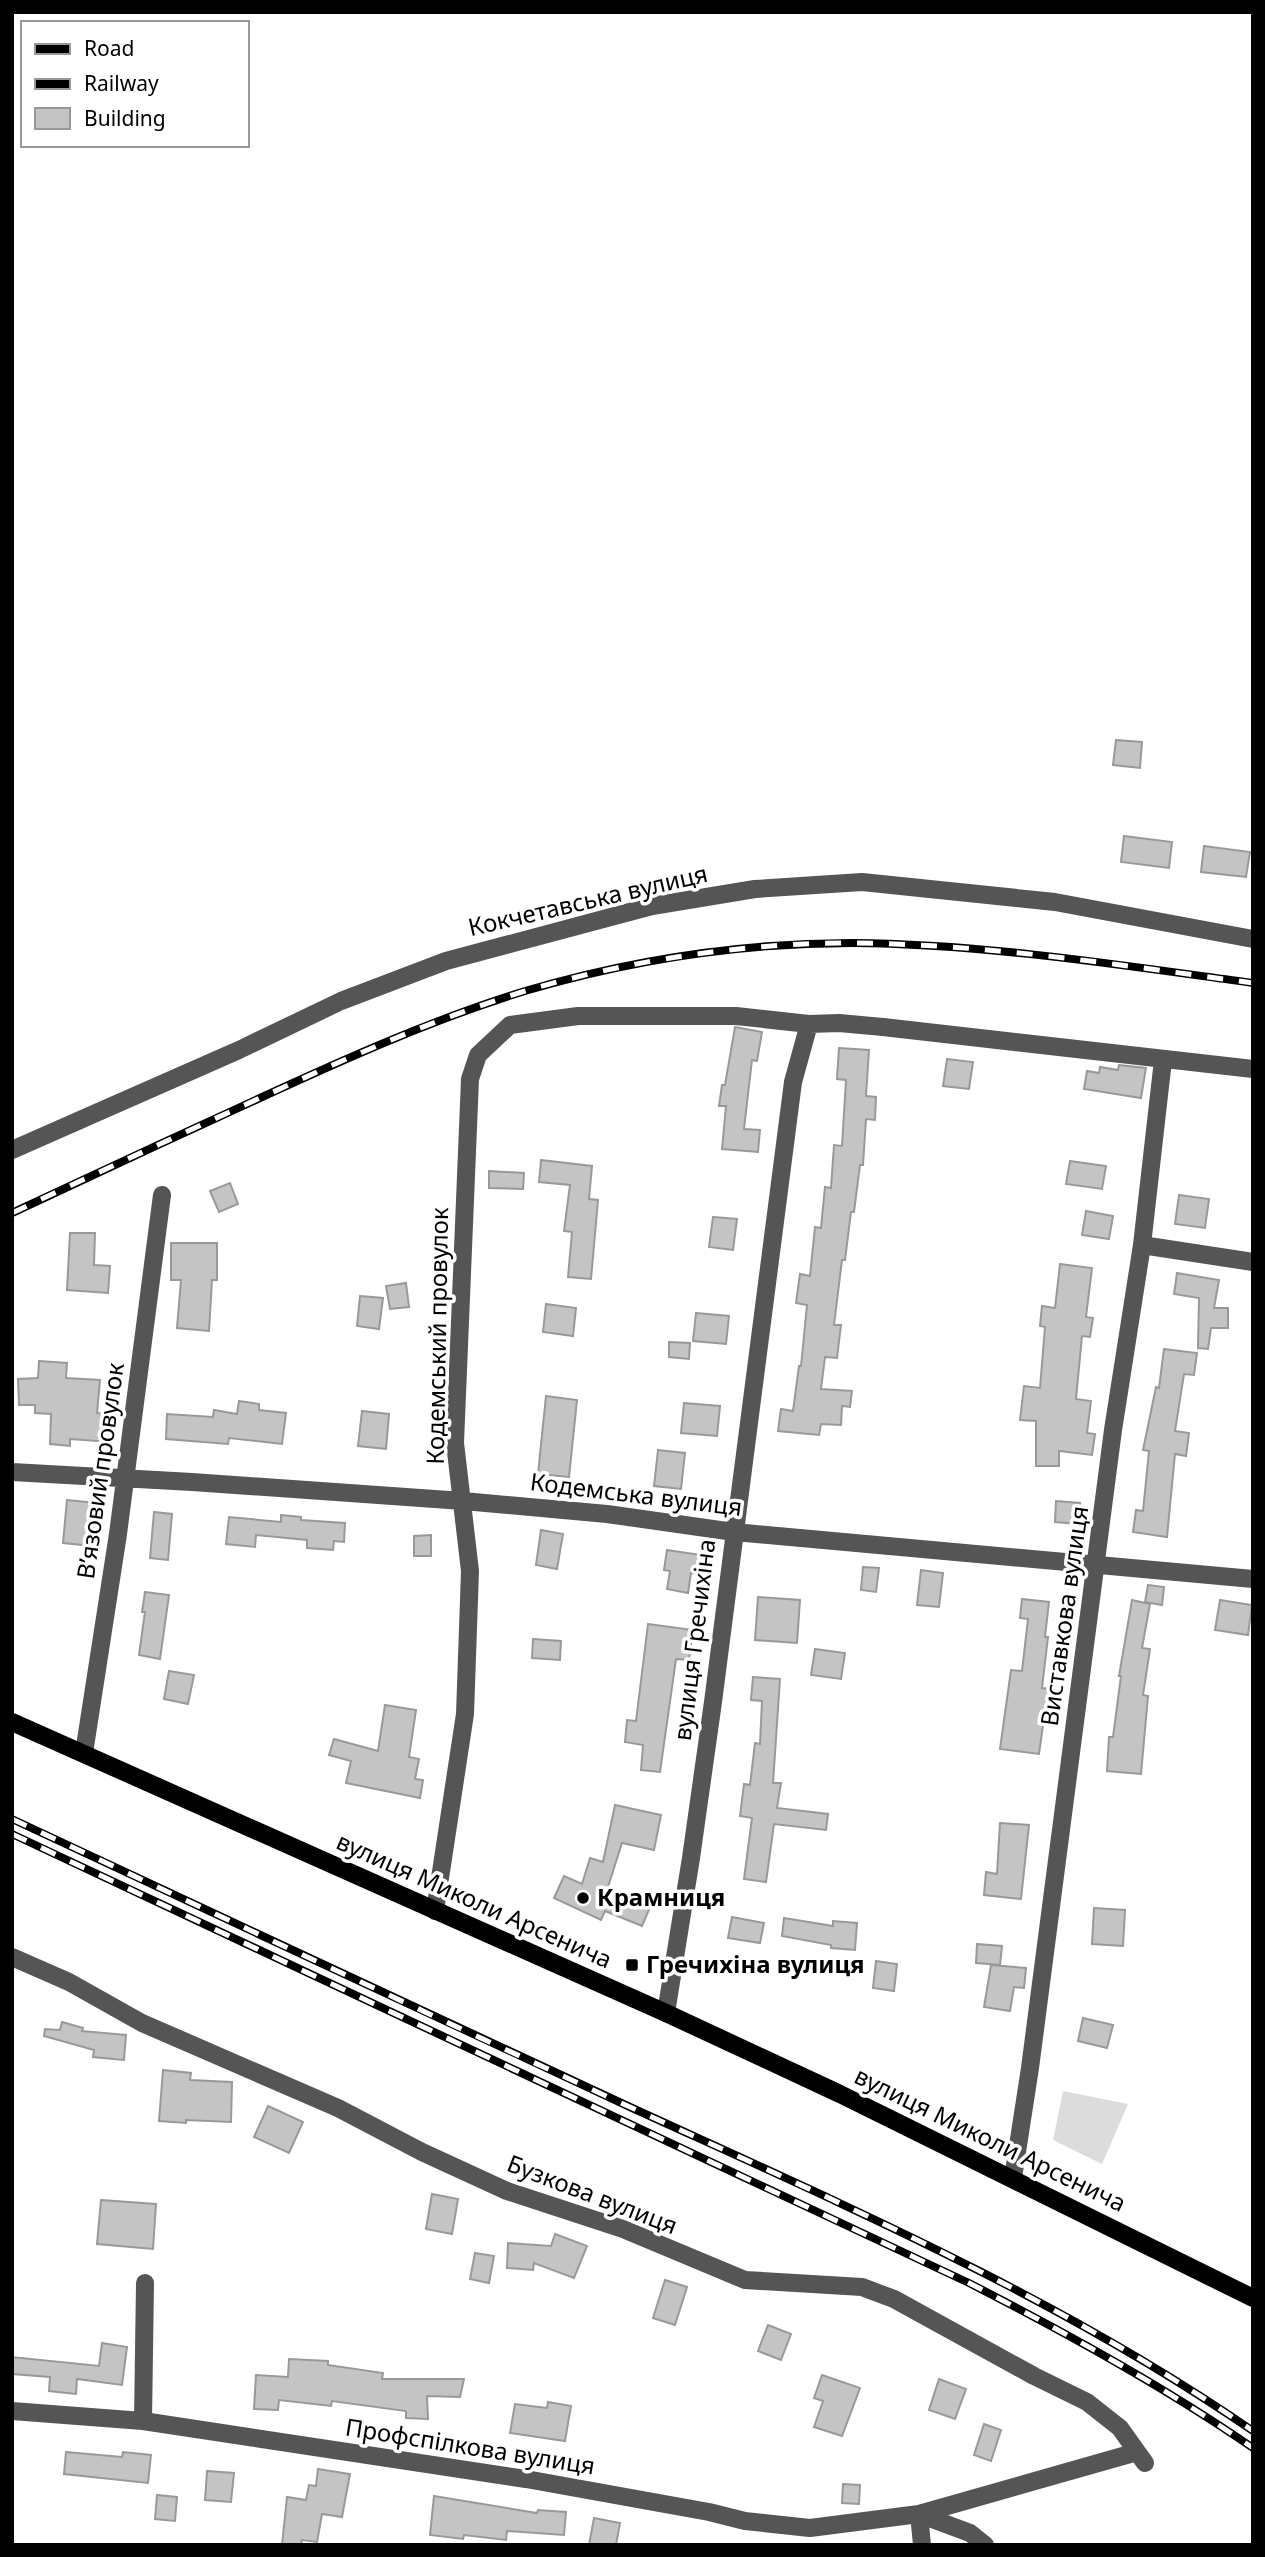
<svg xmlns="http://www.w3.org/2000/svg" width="1265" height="2557" viewBox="0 0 1265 2557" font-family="'Noto Sans',sans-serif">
  <rect width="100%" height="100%" fill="#fff"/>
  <path fill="#dcdcdc" d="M 1063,2091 L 1128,2104 L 1102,2164 L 1053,2140 Z"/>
  <path fill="#c4c4c4" stroke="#999" stroke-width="2" d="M 1116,740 L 1142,742 L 1140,768 L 1113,765 Z
    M 1124,836 L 1172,842 L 1169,868 L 1121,862 Z
    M 1204,846 L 1250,852 L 1246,877 L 1201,872 Z
    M 735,1027 L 762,1032 L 757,1061 L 752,1060 L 744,1129 L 760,1130 L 758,1152 L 722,1149 L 726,1106 L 719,1106 L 722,1085 L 725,1085 Z
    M 839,1048 L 869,1050 L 866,1096 L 876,1097 L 875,1120 L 866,1119 L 863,1165 L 860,1165 L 854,1212 L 851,1212 L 845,1260 L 842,1260 L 834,1325 L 841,1325 L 837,1358 L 825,1357 L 821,1389 L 852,1391 L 850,1407 L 842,1406 L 841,1425 L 821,1424 L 819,1435 L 778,1431 L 781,1409 L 793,1411 L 799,1366 L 801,1366 L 807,1305 L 796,1303 L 800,1274 L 810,1276 L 815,1227 L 821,1228 L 825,1187 L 831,1188 L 834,1145 L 842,1146 L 846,1080 L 837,1079 Z
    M 947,1059 L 973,1062 L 969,1089 L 943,1086 Z
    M 1119,1065 L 1146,1068 L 1141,1098 L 1084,1089 L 1087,1071 L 1099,1073 L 1100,1067 L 1118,1070 Z
    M 541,1160 L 592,1166 L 589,1199 L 598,1200 L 591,1279 L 568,1277 L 572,1232 L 564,1231 L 570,1185 L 539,1182 Z
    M 1070,1161 L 1106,1166 L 1102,1189 L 1066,1184 Z
    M 489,1171 L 524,1173 L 523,1189 L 489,1188 Z
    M 230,1183 L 238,1204 L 219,1212 L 210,1191 Z
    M 1179,1195 L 1209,1199 L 1205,1228 L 1175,1224 Z
    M 1086,1211 L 1113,1216 L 1109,1239 L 1082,1235 Z
    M 713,1217 L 737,1219 L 733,1250 L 709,1247 Z
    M 70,1233 L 95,1233 L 94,1265 L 110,1266 L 108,1293 L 67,1290 Z
    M 171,1243 L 217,1243 L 217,1280 L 212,1280 L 209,1331 L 177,1328 L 181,1280 L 171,1280 Z
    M 1060,1264 L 1092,1268 L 1086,1317 L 1093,1318 L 1090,1337 L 1082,1336 L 1076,1399 L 1091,1401 L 1087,1433 L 1095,1434 L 1092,1455 L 1059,1451 L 1059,1466 L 1036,1466 L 1036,1421 L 1020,1420 L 1024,1386 L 1040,1388 L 1045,1327 L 1040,1326 L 1042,1306 L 1055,1308 Z
    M 1177,1273 L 1219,1280 L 1214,1308 L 1228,1308 L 1228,1328 L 1211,1328 L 1208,1349 L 1198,1348 L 1199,1298 L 1174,1294 Z
    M 406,1283 L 409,1307 L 390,1309 L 386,1286 Z
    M 360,1296 L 383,1298 L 379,1329 L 357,1326 Z
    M 546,1304 L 576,1308 L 573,1336 L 543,1332 Z
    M 696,1313 L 729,1316 L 726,1344 L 693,1341 Z
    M 669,1342 L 690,1343 L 689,1359 L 669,1357 Z
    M 1164,1349 L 1197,1353 L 1194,1375 L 1184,1374 L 1175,1431 L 1189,1433 L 1186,1456 L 1175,1454 L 1167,1537 L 1133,1532 L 1136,1510 L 1143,1511 L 1149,1451 L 1143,1450 L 1156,1387 L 1159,1388 Z
    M 39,1361 L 67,1363 L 66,1378 L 100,1380 L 97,1413 L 112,1414 L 110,1442 L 70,1439 L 70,1446 L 50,1444 L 51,1414 L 35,1413 L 35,1405 L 19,1405 L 18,1379 L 38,1378 Z
    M 546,1396 L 577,1400 L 569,1477 L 538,1474 Z
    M 239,1401 L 259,1404 L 259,1410 L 286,1413 L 282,1444 L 229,1438 L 228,1444 L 166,1439 L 167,1414 L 213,1417 L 214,1410 L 237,1414 Z
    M 684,1403 L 720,1406 L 717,1436 L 681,1433 Z
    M 362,1411 L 389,1414 L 386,1449 L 358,1446 Z
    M 658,1450 L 685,1453 L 681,1489 L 654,1486 Z
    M 67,1500 L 96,1503 L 92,1546 L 63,1543 Z
    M 1056,1501 L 1080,1503 L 1078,1524 L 1055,1522 Z
    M 154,1512 L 172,1514 L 168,1560 L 150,1558 Z
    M 281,1515 L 301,1517 L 301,1520 L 345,1523 L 344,1542 L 334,1541 L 333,1550 L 307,1548 L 307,1540 L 256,1535 L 255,1547 L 226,1544 L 229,1517 L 281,1522 Z
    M 541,1530 L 563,1534 L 557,1569 L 536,1565 Z
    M 431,1535 L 431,1556 L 414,1556 L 414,1536 Z
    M 667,1550 L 701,1555 L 698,1574 L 691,1573 L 688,1593 L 667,1589 L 670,1571 L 664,1570 Z
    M 863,1567 L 879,1568 L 876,1592 L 861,1590 Z
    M 921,1570 L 943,1573 L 939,1607 L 917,1605 Z
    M 1148,1585 L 1164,1587 L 1162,1605 L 1145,1602 Z
    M 145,1592 L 169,1595 L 160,1659 L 139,1655 L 145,1612 L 142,1612 Z
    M 758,1597 L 800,1600 L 797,1643 L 755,1640 Z
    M 1022,1599 L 1049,1602 L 1045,1637 L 1048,1637 L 1042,1688 L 1051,1689 L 1049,1704 L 1046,1704 L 1039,1754 L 1000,1749 L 1011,1670 L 1022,1671 L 1028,1619 L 1020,1618 Z
    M 1132,1600 L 1150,1604 L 1142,1648 L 1150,1649 L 1143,1695 L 1148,1696 L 1141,1774 L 1107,1771 L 1109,1737 L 1113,1737 L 1121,1676 L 1119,1676 Z
    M 1220,1600 L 1252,1605 L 1248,1635 L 1215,1630 Z
    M 648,1624 L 693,1630 L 689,1660 L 676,1659 L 660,1772 L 641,1770 L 643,1745 L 625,1742 L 627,1720 L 636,1721 Z
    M 533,1639 L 561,1641 L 560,1660 L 532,1658 Z
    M 815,1649 L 845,1653 L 841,1679 L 811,1675 Z
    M 169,1671 L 194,1675 L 188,1704 L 164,1699 Z
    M 753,1677 L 780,1679 L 773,1783 L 781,1783 L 777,1808 L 828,1814 L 826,1830 L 774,1824 L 766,1882 L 744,1879 L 752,1818 L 740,1816 L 744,1784 L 750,1785 L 755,1743 L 760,1744 L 762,1701 L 751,1700 Z
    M 385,1705 L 416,1710 L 409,1757 L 419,1759 L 415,1779 L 423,1780 L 420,1798 L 346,1783 L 351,1761 L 329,1755 L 334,1739 L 378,1751 Z
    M 615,1805 L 661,1815 L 654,1850 L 622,1843 L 608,1887 L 651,1905 L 642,1926 L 605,1911 L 601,1920 L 554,1898 L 564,1876 L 582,1884 L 590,1858 L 603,1862 Z
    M 1000,1823 L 1029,1825 L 1021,1899 L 984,1895 L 986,1872 L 997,1874 Z
    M 1094,1908 L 1125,1910 L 1123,1946 L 1092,1944 Z
    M 732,1917 L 764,1923 L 760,1943 L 728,1938 Z
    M 784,1918 L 833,1926 L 833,1921 L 857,1923 L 855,1950 L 831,1948 L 831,1945 L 782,1936 Z
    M 977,1944 L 1002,1946 L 1000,1965 L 976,1963 Z
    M 876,1961 L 897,1964 L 894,1991 L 873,1988 Z
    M 991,1965 L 1026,1968 L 1024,1988 L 1014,1987 L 1010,2011 L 984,2007 Z
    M 1083,2018 L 1113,2025 L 1107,2048 L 1078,2041 Z
    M 62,2022 L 83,2028 L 82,2031 L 126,2035 L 124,2060 L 93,2057 L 94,2050 L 44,2036 L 45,2029 L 60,2030 Z
    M 163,2070 L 191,2073 L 190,2080 L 232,2082 L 231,2122 L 186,2120 L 186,2123 L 159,2121 Z
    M 268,2106 L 303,2122 L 289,2153 L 254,2137 Z
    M 432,2194 L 458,2199 L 452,2234 L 426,2229 Z
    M 101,2200 L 156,2204 L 153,2249 L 97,2244 Z
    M 555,2234 L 587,2246 L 574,2278 L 534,2263 L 533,2270 L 507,2268 L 508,2243 L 551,2246 Z
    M 475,2253 L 494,2256 L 489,2283 L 470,2279 Z
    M 665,2280 L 687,2287 L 675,2325 L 653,2318 Z
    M 768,2325 L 791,2334 L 781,2360 L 758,2351 Z
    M 102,2343 L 127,2347 L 122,2385 L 77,2379 L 76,2394 L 49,2391 L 50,2377 L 12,2374 L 12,2357 L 99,2366 Z
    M 289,2359 L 328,2361 L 328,2365 L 383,2373 L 382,2379 L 464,2379 L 460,2397 L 427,2396 L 428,2419 L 406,2418 L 406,2411 L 332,2401 L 331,2406 L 279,2400 L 278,2410 L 254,2409 L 256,2375 L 288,2377 Z
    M 822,2375 L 860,2388 L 842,2436 L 814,2427 L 823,2401 L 814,2398 Z
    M 939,2379 L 966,2389 L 955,2419 L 929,2410 Z
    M 548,2402 L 571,2406 L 565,2441 L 510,2433 L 515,2404 L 547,2408 Z
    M 984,2424 L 1001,2430 L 991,2461 L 974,2455 Z
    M 66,2452 L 122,2457 L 123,2452 L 151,2455 L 148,2483 L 64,2474 Z
    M 318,2469 L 350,2474 L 342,2517 L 322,2514 L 317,2542 L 302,2540 L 301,2545 L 282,2545 L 287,2497 L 306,2500 L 309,2485 L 316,2486 Z
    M 207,2471 L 234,2473 L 231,2502 L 205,2500 Z
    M 843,2484 L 860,2485 L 859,2504 L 842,2503 Z
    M 157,2495 L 177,2497 L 175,2521 L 155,2519 Z
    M 434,2496 L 537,2513 L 538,2510 L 566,2512 L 564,2535 L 507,2531 L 506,2540 L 464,2535 L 463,2539 L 430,2535 Z
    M 594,2518 L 620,2523 L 616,2545 L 589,2545 Z"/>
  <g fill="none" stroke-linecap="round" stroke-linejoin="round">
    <path stroke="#555" stroke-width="18" d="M 12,1150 L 239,1050 L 341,1001 L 446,961 L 652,906 L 755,889 L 862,882 L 1055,902 L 1253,939
      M 1142,1245 L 1253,1262
      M 12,1472 L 192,1482 L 463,1501 L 607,1514 L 734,1532 L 1253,1579
      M 84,1753 L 118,1534 L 162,1195
      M 435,1911 L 465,1714 L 470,1571 L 455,1443 L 470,1079 L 478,1055 L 510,1025 L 578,1016 L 736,1016 L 809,1024 L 839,1023 L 883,1027 L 1253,1069
      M 12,1957 L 69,1982 L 142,2023 L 338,2108 L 422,2152 L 507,2191 L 623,2229 L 745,2280 L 862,2287 L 894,2299 L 1034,2376 L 1087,2402 L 1120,2428 L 1145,2463
      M 666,2013 L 691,1858 L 713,1702 L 793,1082 L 809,1024
      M 1013,2178 L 1030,2068 L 1113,1430 L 1142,1245 L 1163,1060
      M 12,2411 L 143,2421 L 526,2479 L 709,2512 L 745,2521 L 810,2528 L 919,2514 L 1137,2452
      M 143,2421 L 145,2283
      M 922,2545 L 919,2514 L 970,2533 L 985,2545"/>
    <path stroke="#000" stroke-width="18" d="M 12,1722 L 666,2013 L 840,2094 L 1253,2298"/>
    <defs>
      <path id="rail" d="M 12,1213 C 95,1174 177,1136 260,1098 C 347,1058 434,1019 525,991 C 630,960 743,943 852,943 C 986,944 1120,965 1253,983
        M 12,1819 C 218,1915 424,2012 630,2107 C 842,2204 1060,2298 1253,2431
        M 12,1834 L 969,2283 C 1066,2333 1163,2386 1253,2448"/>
    </defs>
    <use href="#rail" stroke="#000" stroke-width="8"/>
    <use href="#rail" stroke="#fff" stroke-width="5" stroke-dasharray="16" stroke-linecap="butt"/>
  </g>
  <g fill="#000" stroke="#fff" stroke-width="2.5">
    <circle cx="583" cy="1898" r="7"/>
    <rect x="625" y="1958" width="14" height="14" rx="3.5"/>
  </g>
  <g text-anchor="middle" stroke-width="7" stroke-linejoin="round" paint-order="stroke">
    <g font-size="24" fill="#000" stroke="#fff">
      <text transform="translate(588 901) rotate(-13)" y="8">Кокчетавська вулиця</text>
      <text transform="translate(438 1336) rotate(-89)" y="8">Кодемський провулок</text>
      <text transform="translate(101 1471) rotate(-82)" y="8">Вʼязовий провулок</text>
      <text transform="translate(636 1495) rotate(7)" y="8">Кодемська вулиця</text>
      <text transform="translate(1065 1616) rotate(-82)" y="8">Виставкова вулиця</text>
      <text transform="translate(695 1640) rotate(-83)" y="8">вулиця Гречихіна</text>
      <text transform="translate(474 1901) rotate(24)" y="8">вулиця Миколи Арсенича</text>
      <text transform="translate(990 2140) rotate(26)" y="8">вулиця Миколи Арсенича</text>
      <text transform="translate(592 2195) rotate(21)" y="8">Бузкова вулиця</text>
      <text transform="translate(470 2447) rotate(9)" y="8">Профспілкова вулиця</text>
    </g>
    <g font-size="24" font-weight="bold" fill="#000" stroke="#fff" text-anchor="start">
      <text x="597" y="1906">Крамниця</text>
      <text x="646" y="1973">Гречихіна вулиця</text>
    </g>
  </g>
  <rect width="1265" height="2557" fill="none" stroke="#000000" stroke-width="28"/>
  <rect x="21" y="21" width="228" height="126" fill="#ffffff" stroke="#999999" stroke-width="2"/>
  <rect x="35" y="44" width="35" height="10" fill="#000000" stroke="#999999" stroke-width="2"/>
  <text x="84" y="56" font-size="21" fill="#000000">Road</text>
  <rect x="35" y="79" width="35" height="10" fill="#000000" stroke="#999999" stroke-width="2"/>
  <text x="84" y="91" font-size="21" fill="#000000">Railway</text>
  <rect x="35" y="108" width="35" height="21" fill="#c4c4c4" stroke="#999999" stroke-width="2"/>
  <text x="84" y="126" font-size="21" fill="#000000">Building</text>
</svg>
